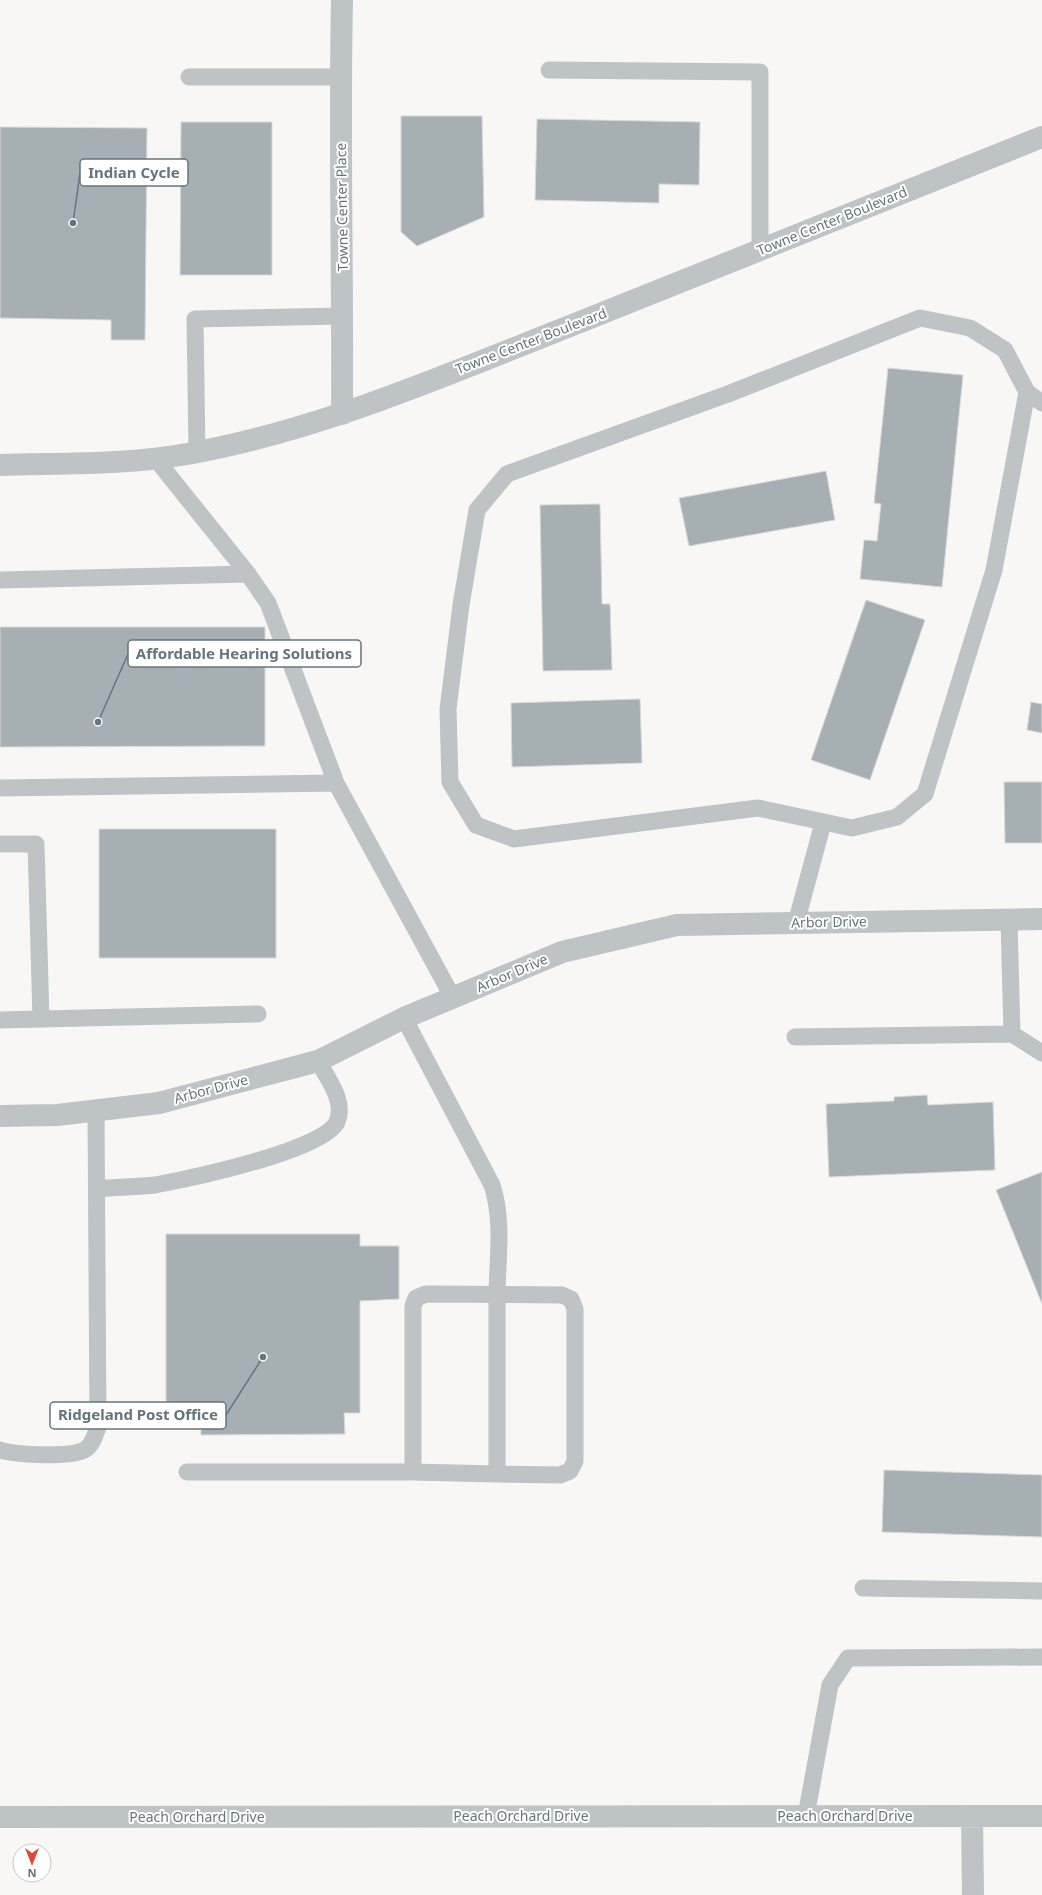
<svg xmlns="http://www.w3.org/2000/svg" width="1042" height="1895" viewBox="0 0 1042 1895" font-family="'Noto Sans',sans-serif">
  <rect width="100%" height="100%" fill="#f8f7f5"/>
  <path fill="#a6afb4" stroke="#d9d9d7" d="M 401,116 L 482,116 L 484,217 L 417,246 L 401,232 Z
    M 537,119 L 700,122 L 699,185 L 659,184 L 659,203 L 535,200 Z
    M 181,122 L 272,122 L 272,275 L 180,275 Z
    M 0,127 L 147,128 L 145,340 L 111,340 L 111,320 L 0,318 Z
    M 888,368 L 963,375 L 942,587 L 860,579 L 864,540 L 877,541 L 881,504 L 874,503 Z
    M 826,471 L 835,520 L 689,546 L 679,498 Z
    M 600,504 L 602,604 L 610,604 L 612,670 L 543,671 L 540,505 Z
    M 866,600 L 925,620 L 870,780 L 811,760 Z
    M 0,627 L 265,627 L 265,746 L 0,747 Z
    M 640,699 L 642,763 L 512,767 L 511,703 Z
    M 1031,702 L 1042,704 L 1042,733 L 1027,730 Z
    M 1004,782 L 1042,782 L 1042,843 L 1005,843 Z
    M 99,829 L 276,829 L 276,958 L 99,958 Z
    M 927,1095 L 928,1105 L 993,1102 L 995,1170 L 829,1177 L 826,1104 L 894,1101 L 894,1097 Z
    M 1042,1172 L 1042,1304 L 996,1190 Z
    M 166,1234 L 360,1234 L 360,1246 L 399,1246 L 399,1299 L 360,1301 L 360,1413 L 344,1413 L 345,1434 L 201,1435 L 201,1419 L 166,1419 Z
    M 884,1470 L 1042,1475 L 1042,1537 L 882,1532 Z"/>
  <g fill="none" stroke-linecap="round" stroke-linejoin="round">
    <path stroke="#bec3c6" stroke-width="17" d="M 549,70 L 760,72 L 760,250
      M 189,77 L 340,77
      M 1027,392 L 994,570 L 925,794 L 897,817 L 852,828 L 758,808 L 514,839 L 476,825 L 450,782 L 448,709 L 461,605 L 477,510 L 507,474 L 728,394 L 920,318 L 970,328 L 1005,350 L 1027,392 L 1042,403
      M 197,451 L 195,319 L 343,316
      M 155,458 L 248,574 L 268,603 L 336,783 L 453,998
      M 0,580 L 248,574
      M 0,788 L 336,783
      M 0,844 L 36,844 L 41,1019 L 0,1020
      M 1009,920 L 1012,1034
      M 796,923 L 823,823
      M 41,1019 L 258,1014
      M 795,1037 L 1012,1034 L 1042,1053
      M 97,1189 C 116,1187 136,1187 155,1185 C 187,1179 323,1151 337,1122 C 346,1101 327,1078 318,1061
      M 0,1450 C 16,1455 73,1458 86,1449 C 93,1444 95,1435 98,1427 L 96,1111
      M 187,1472 L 413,1472 L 413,1306 L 416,1298 L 426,1294 L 562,1295 L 571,1299 L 575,1309 L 575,1461 L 570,1471 L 560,1475 L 497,1474 C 497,1413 497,1352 497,1291 C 498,1257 503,1218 492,1185 L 404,1018
      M 413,1472 L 497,1474
      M 863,1588 L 1042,1591
      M 806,1816 L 830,1685 L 848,1658 L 1042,1657"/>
    <path stroke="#bec3c6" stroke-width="22" d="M 342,0 C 339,138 343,276 342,414
      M 0,465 C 62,463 126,465 187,454 C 322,430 448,374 575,324 C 730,262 886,200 1042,137
      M 0,1116 L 57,1115 L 159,1103 L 318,1061 L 404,1018 L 562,952 L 677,925 L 1042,919
      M 972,1816 L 973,1895
      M 0,1817 L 1042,1816"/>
  </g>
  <g text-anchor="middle" stroke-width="4" stroke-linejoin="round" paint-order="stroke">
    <g font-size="14" fill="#64757e" stroke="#fff">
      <text transform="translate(342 207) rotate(-91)" y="5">Towne Center Place</text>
      <text transform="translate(832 221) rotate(-22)" y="5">Towne Center Boulevard</text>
      <text transform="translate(531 341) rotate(-21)" y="5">Towne Center Boulevard</text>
      <text transform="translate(829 922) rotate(-1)" y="5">Arbor Drive</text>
      <text transform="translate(512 973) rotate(-23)" y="5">Arbor Drive</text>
      <text transform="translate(211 1089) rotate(-15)" y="5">Arbor Drive</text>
      <text x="521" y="1821">Peach Orchard Drive</text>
      <text x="845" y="1821">Peach Orchard Drive</text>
      <text x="197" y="1822">Peach Orchard Drive</text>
    </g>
  </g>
  <path fill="none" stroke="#64757e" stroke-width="1.5" d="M73 223L80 173M98 722L128 654M263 1357L226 1415"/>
  <g fill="#64757e" stroke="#fff" stroke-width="1.5">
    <circle cx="73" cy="223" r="4"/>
    <circle cx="98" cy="722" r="4"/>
    <circle cx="263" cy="1357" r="4"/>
  </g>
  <g fill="#fff" stroke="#64757e" stroke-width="1.5">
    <rect x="80" y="159" width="108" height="27" rx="4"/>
    <rect x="128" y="640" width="233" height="27" rx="4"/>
    <rect x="50" y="1402" width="176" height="27" rx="4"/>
  </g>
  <g font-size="15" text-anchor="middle" font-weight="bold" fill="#64757e">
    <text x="134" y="178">Indian Cycle</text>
    <text x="244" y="659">Affordable Hearing Solutions</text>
    <text x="138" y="1420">Ridgeland Post Office</text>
  </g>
  <g transform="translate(32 1863) rotate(180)"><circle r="19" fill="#ffffff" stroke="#c1c8cb"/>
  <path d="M0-3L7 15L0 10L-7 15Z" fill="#d94b34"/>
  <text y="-6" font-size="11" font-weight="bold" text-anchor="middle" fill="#64757e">N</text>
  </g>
</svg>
